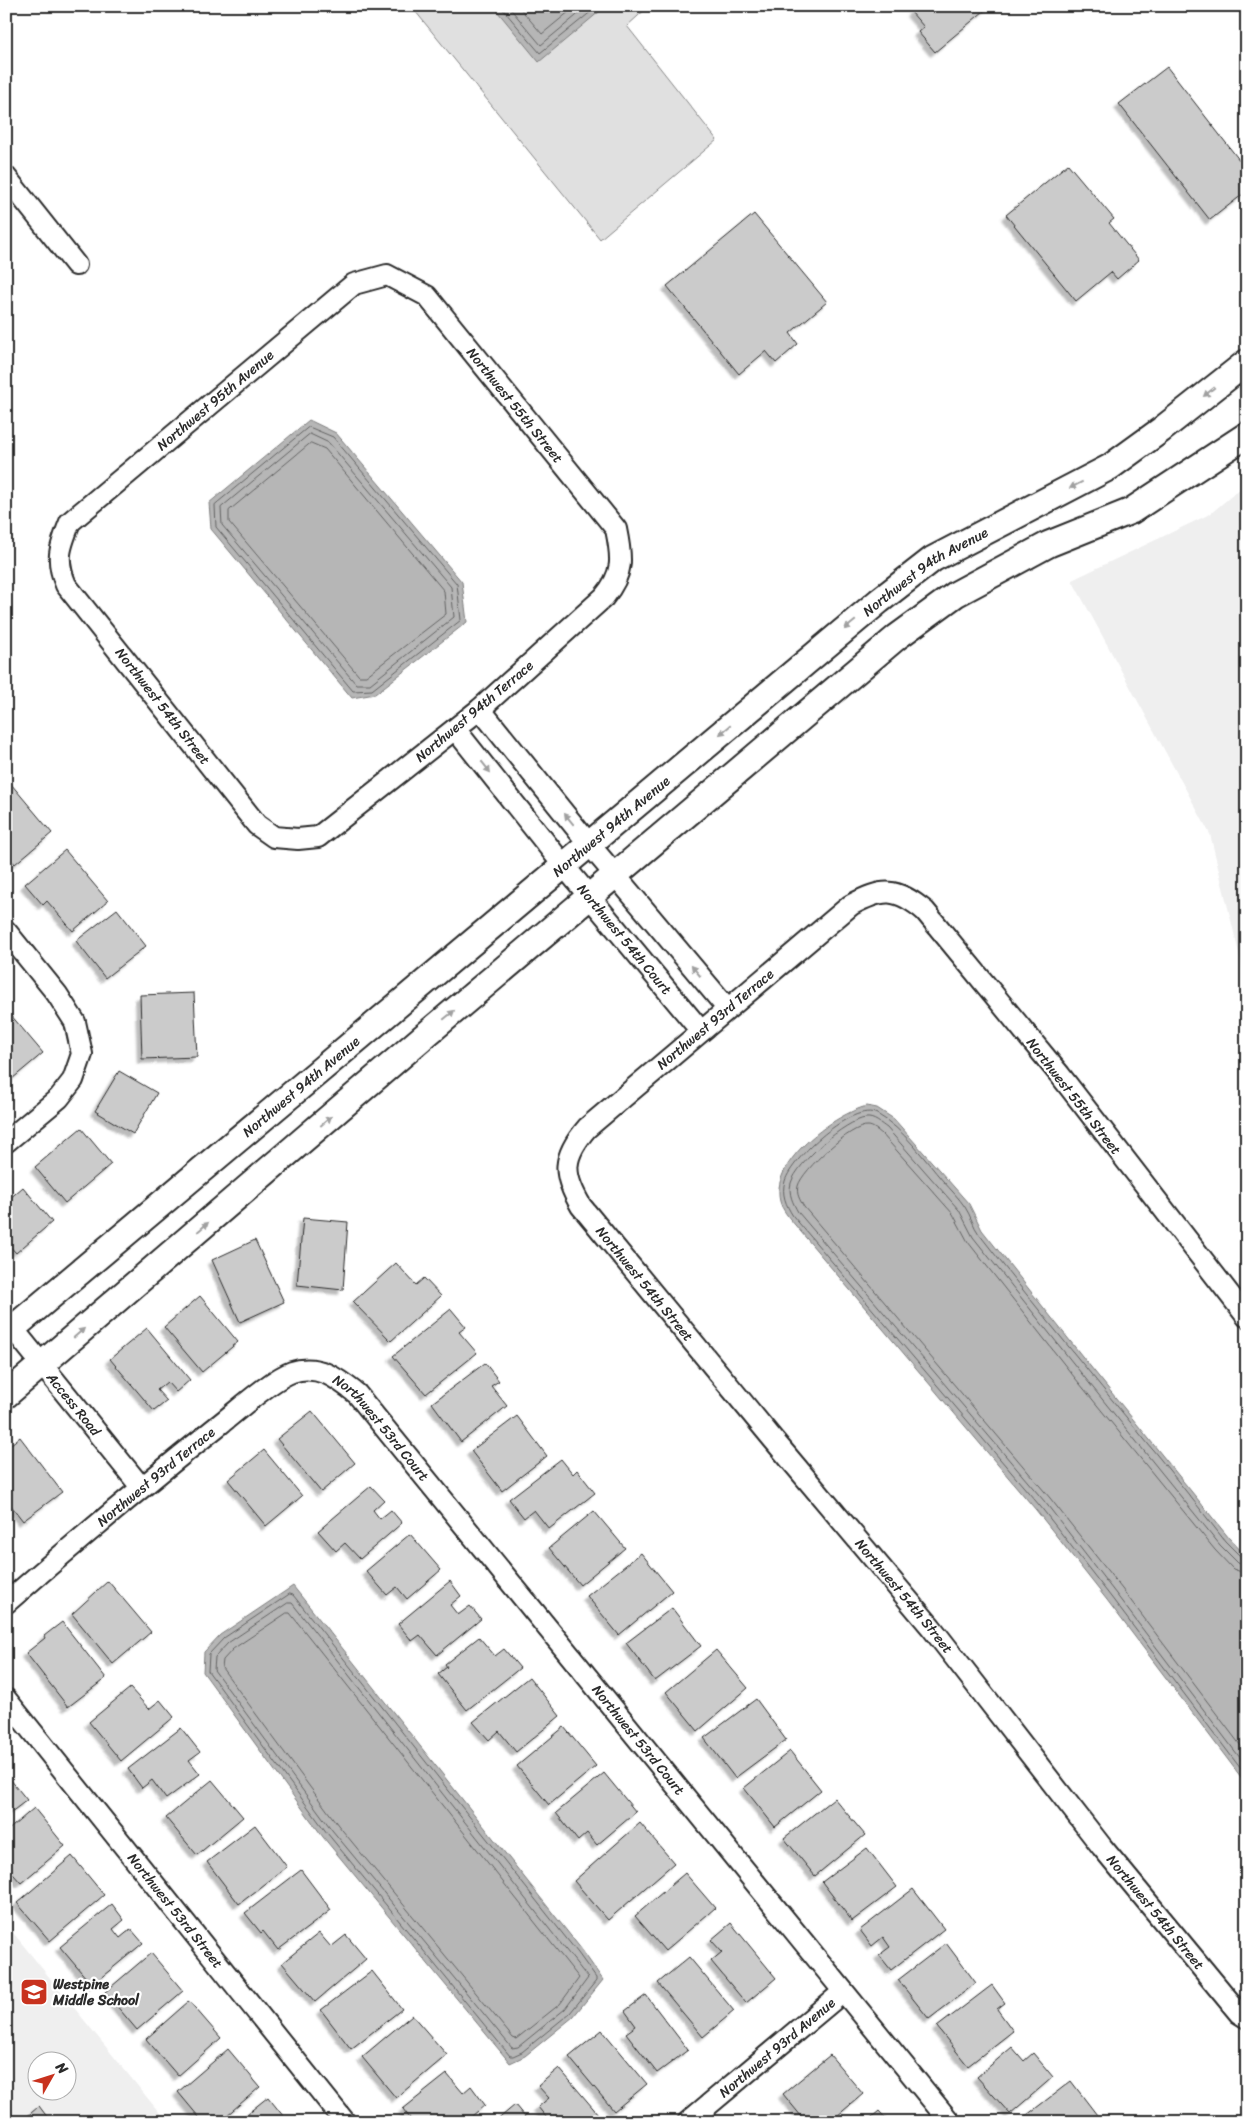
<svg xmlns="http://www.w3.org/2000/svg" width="1253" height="2128" viewBox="0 0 1253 2128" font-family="Sriracha,sans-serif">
  <defs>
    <filter id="shadow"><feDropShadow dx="-4.5" dy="4.5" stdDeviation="1" flood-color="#0004"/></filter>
  </defs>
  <rect width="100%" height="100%" fill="#fff"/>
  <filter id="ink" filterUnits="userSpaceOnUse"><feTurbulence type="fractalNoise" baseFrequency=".02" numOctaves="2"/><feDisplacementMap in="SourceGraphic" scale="10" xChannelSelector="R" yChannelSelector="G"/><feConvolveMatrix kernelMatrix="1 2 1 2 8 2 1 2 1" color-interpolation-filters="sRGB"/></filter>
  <g filter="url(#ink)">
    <path fill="#efefef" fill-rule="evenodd" d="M 1247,483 L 1247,986 L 1210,834 L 1072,580 L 1210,514 Z
      M 6,1924 L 167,2122 L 6,2122 ZM 38,2060 L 68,2060 L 68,2090 L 38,2090 Z"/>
    <path fill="#e0e0e0" stroke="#868686" d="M 411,6 L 649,6 L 627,26 L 717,140 L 600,239 Z"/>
    <path fill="#b6b6b6" stroke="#7e7e7e" d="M 493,6 L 606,6 L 539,62 Z
      M 309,420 L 336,433 L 462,582 L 467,622 L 375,694 L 352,698 L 211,529 L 209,503 Z
      M 867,1106 L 877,1108 L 894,1119 L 969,1204 L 982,1230 L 1086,1361 L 1229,1538 L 1247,1557 L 1247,1785 L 1107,1600 L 1036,1510 L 790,1219 C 784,1211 779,1204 779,1194 C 776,1158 835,1114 867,1106 Z
      M 293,1586 L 582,1950 L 603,1980 L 573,2017 L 525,2056 L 510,2063 L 323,1837 L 203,1672 L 204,1652 L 220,1635 Z"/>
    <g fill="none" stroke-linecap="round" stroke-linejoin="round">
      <path stroke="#636363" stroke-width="1" d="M 500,6 L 540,53 L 598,6
        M 508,6 L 541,45 L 588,6
        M 518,6 L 542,34 L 576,6
        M 309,427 L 333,437 L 457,584 L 461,620 L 372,690 L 353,691 L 216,527 L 215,505 Z
        M 310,434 L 329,443 L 451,587 L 454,617 L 370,684 L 356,684 L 222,525 L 221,508 Z
        M 311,443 L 325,449 L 444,591 L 446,614 L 366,676 L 359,676 L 229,522 L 229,511 Z
        M 1247,1560 L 1242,1558 L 1225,1541 C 1145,1437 1059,1338 979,1234 C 973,1226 971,1216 965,1207 C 959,1198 951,1190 943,1181 C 924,1159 904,1129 877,1114 C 853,1101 792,1158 785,1181 C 781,1194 786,1205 793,1216 L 1040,1506 L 1111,1597 L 1247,1777
        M 1247,1566 L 1238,1563 L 1220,1545 L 1077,1368 L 973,1237 L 959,1210 L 887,1128 C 881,1124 874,1117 866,1118 C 845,1120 797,1163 791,1183 C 788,1194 793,1203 798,1212 L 1045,1502 L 1116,1594 L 1247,1767
        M 1247,1574 L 1233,1569 L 1215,1550 L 1071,1373 L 968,1242 L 953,1214 L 882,1134 C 878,1131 873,1126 868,1126 C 852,1124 802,1170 798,1186 C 796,1194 800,1200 804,1207 L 1050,1498 L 1122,1589 L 1247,1754
        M 290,1594 L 293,1595 L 578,1953 L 596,1978 L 596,1981 L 570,2013 L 522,2052 L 513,2056 L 510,2056 L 327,1833 L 208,1671 L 209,1654 L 224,1638 Z
        M 288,1603 L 292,1603 L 588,1978 L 565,2009 L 518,2047 L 512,2048 L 332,1830 L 214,1670 L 215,1657 L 228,1643 Z
        M 287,1613 L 290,1613 L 579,1978 L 560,2004 L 516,2039 L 513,2038 L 338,1825 L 222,1668 L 223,1660 L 233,1649 Z"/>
    </g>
    <path fill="#cbcbcb" stroke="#2b2b2b" filter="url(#shadow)" d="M 918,6 L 990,6 L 935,52 L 918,32 L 924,27 L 911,12 Z
      M 1167,67 L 1247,170 L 1247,191 L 1210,220 L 1119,104 Z
      M 1068,164 L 1114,219 L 1109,223 L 1139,260 L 1117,279 L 1111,272 L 1076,301 L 1006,215 Z
      M 754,214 L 827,302 L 790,333 L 798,344 L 776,363 L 766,351 L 739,374 L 667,286 Z
      M 11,784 L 52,833 L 15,864 L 6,854 L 6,788 Z
      M 65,850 L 108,901 L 73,931 L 47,901 L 43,905 L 25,884 Z
      M 117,909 L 146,946 L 105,978 L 76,941 Z
      M 194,993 L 197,1057 L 142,1059 L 140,995 Z
      M 10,1014 L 43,1053 L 6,1084 L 6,1017 Z
      M 119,1071 L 157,1093 L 133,1134 L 95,1111 Z
      M 81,1128 L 111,1164 L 65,1203 L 35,1167 Z
      M 23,1187 L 52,1222 L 16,1253 L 6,1242 L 6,1198 L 8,1200 Z
      M 303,1218 L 348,1222 L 343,1290 L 297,1285 Z
      M 255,1240 L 284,1302 L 240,1322 L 212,1260 Z
      M 396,1263 L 416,1285 L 424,1278 L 441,1296 L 391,1341 L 353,1302 Z
      M 200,1296 L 238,1342 L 202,1372 L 164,1327 Z
      M 451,1309 L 466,1327 L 459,1332 L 477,1353 L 426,1394 L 393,1356 Z
      M 147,1328 L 190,1380 L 176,1392 L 167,1382 L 157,1390 L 167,1401 L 154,1411 L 110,1359 Z
      M 485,1363 L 499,1381 L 491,1386 L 507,1406 L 461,1442 L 432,1403 Z
      M 312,1411 L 355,1463 L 321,1492 L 277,1439 Z
      M 517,1416 L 547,1456 L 502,1491 L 471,1451 Z
      M 20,1437 L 62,1492 L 23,1521 L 6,1499 L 6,1448 Z
      M 264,1450 L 302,1496 L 266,1526 L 228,1480 Z
      M 561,1459 L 573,1474 L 577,1470 L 595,1493 L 549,1529 L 534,1510 L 524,1518 L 509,1499 Z
      M 371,1486 L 384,1500 L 373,1510 L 380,1519 L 391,1510 L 402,1523 L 360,1559 L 345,1543 L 336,1551 L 318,1531 Z
      M 594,1511 L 625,1548 L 580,1585 L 549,1548 Z
      M 410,1534 L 441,1570 L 407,1599 L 397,1587 L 387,1595 L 366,1571 Z
      M 641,1553 L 672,1591 L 619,1635 L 587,1596 Z
      M 108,1581 L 151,1632 L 113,1664 L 72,1614 Z
      M 450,1581 L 461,1596 L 450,1605 L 458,1615 L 470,1606 L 481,1619 L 437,1655 L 420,1635 L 412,1641 L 398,1624 Z
      M 672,1608 L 701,1646 L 655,1681 L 626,1643 Z
      M 62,1622 L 106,1678 L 68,1707 L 26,1653 L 45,1638 L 44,1636 Z
      M 479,1637 L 495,1656 L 504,1649 L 520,1668 L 467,1710 L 438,1674 L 447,1667 L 445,1664 Z
      M 716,1650 L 748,1688 L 698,1731 L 666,1692 Z
      M 529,1677 L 560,1716 L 516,1752 L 499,1731 L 489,1740 L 473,1722 Z
      M 130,1688 L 149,1709 L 160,1700 L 174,1717 L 121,1761 L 89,1722 Z
      M 756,1699 L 786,1740 L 735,1778 L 704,1738 Z
      M 564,1727 L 596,1766 L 549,1805 L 517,1766 Z
      M 181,1728 L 200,1752 L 189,1760 L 200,1774 L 166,1799 L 152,1780 L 142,1788 L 128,1769 Z
      M 790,1751 L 821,1790 L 775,1827 L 744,1788 Z
      M 604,1773 L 636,1812 L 597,1845 L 587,1833 L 578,1841 L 556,1813 Z
      M 6,1774 L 27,1800 L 6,1816 Z
      M 212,1780 L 243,1817 L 197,1855 L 166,1818 Z
      M 834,1798 L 865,1835 L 815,1876 L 784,1838 Z
      M 34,1808 L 65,1846 L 21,1883 L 6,1866 L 6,1832 Z
      M 640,1823 L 674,1863 L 608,1920 L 574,1881 Z
      M 255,1825 L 287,1867 L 239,1904 L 207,1862 Z
      M 867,1848 L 897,1887 L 852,1921 L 822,1882 Z
      M 72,1856 L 104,1895 L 50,1941 L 17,1903 Z
      M 301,1870 L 331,1910 L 278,1950 L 263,1931 L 261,1933 L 245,1913 Z
      M 685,1873 L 715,1908 L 665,1951 L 635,1916 Z
      M 913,1889 L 944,1929 L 891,1970 L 879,1955 L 890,1947 L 883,1937 L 872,1946 L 860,1930 Z
      M 112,1904 L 124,1920 L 113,1929 L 120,1938 L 131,1929 L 143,1943 L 92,1985 L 60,1947 Z
      M 731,1923 L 776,1978 L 746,2003 L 711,1961 L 722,1952 L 711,1940 Z
      M 319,1933 L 331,1947 L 346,1935 L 366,1959 L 315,2002 L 282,1963 Z
      M 946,1943 L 976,1983 L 929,2019 L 898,1980 Z
      M 151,1953 L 183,1991 L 137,2030 L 105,1992 Z
      M 689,1957 L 734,2011 L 703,2037 L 658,1983 Z
      M 372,1971 L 402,2009 L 351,2049 L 321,2010 Z
      M 992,1985 L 1005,2003 L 997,2009 L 1013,2031 L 968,2066 L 937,2027 Z
      M 646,1995 L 688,2050 L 657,2073 L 626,2033 L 636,2026 L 625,2011 Z
      M 189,2001 L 221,2038 L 178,2076 L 146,2039 Z
      M 412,2015 L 447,2055 L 396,2098 L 362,2057 Z
      M 602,2030 L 647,2084 L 614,2111 L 569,2057 Z
      M 1012,2047 L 1024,2061 L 1033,2053 L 1053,2077 L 1010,2114 L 977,2077 Z
      M 228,2049 L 260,2087 L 219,2122 L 203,2122 L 178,2092 Z
      M 830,2055 L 863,2094 L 830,2122 L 806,2122 L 783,2094 Z
      M 559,2068 L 604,2121 L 603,2122 L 550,2122 L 538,2107 L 549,2098 L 538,2086 Z
      M 447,2074 L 463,2093 L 471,2086 L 485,2105 L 465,2122 L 413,2122 L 403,2109 Z
      M 1071,2081 L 1100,2119 L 1097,2122 L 1018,2122 Z
      M 268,2097 L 288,2122 L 237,2122 Z
      M 515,2105 L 529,2122 L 495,2122 Z
      M 39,2106 L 51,2122 L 21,2122 Z
      M 879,2111 L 889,2122 L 866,2122 Z"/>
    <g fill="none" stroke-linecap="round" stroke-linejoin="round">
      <defs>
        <g id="minor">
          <path d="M 6,177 L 76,265"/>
          <path d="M 387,275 L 427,296 L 616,529 C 622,558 624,573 604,597 L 480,709 L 318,837 L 298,839 L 274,837 L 257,825 L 66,585 C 55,559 60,547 70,522 L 354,284 Z"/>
          <path d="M 480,709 L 589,844 L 727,1008"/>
          <path id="s1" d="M 455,729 L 564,866 L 701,1031"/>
          <path d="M 6,931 L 57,994 L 75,1022 L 82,1054 L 73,1080 L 59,1098 L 6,1142"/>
          <path id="s2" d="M 1247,1317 L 1060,1075 L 925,911 C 896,887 883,888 851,905 L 587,1128 C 562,1157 562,1174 581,1206 L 772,1438 L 931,1627 L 1102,1847 L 1239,2013 L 1247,2018"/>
          <path id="s3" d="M 6,1320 L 141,1487"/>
          <path id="s4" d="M 6,1603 C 76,1542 146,1483 219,1425 C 237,1411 272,1379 292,1372 C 318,1363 338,1379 357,1394 L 950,2122"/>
          <path id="s5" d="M 6,1699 L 345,2122"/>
          <path id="s6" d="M 688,2122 L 843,1992"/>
        </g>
        <g id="tertiary">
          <path id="s7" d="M 6,1334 L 879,601 L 933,559 L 1110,467 L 1161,430 L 1247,362"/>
          <path d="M 6,1395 L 422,1038 L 897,637 L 956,594 L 1049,544 L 1131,511 L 1247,435"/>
        </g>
      </defs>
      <use href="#minor" stroke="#2b2b2b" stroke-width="24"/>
      <use href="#tertiary" stroke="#2b2b2b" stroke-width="29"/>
      <use href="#minor" stroke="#fff" stroke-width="20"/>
      <use href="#tertiary" stroke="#fff" stroke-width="25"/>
    </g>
    <defs><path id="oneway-solid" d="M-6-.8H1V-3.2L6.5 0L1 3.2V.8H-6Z" transform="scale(1.25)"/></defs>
    <g fill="#a0a0a0">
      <use href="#oneway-solid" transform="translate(1209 392) rotate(141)"/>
      <use href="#oneway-solid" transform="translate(1076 485) rotate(153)"/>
      <use href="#oneway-solid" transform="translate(850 625) rotate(140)"/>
      <use href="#oneway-solid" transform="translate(725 730) rotate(140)"/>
      <use href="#oneway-solid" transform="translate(486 767) rotate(52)"/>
      <use href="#oneway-solid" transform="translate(569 819) rotate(-129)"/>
      <use href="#oneway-solid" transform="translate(696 971) rotate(-130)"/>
      <use href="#oneway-solid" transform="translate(449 1015) rotate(-40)"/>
      <use href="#oneway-solid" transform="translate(326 1121) rotate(-41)"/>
      <use href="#oneway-solid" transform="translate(203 1227) rotate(-41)"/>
      <use href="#oneway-solid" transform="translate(79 1333) rotate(-41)"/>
    </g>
  </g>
  <defs>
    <symbol id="school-square" viewBox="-11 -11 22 22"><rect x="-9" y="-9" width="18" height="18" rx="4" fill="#c8321e" stroke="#fff"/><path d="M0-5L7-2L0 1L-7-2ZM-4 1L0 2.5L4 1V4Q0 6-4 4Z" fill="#fff"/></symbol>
  </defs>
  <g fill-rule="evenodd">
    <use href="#school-square" x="18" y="1976" width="32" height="32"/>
  </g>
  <g text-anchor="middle" stroke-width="4.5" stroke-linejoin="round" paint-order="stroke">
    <g font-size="14" fill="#2b2b2b" stroke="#fff">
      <text transform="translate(215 400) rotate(-40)" y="5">Northwest 95th Avenue</text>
      <text transform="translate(515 405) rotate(51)" y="5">Northwest 55th Street</text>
      <text dy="5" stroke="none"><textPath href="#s7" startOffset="1195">Northwest 94th Avenue</textPath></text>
      <text transform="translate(163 706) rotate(52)" y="5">Northwest 54th Street</text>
      <text transform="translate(474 711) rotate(-40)" y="5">Northwest 94th Terrace</text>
      <text dy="5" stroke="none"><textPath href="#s7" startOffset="790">Northwest 94th Avenue</textPath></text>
      <text dy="5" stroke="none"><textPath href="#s1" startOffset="270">Northwest 54th Court</textPath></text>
      <text transform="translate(715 1019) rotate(-40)" y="5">Northwest 93rd Terrace</text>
      <text dy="5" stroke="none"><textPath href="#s7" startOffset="385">Northwest 94th Avenue</textPath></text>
      <text transform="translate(1074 1096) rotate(52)" y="5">Northwest 55th Street</text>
      <text dy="5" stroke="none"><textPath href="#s2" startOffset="1132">Northwest 54th Street</textPath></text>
      <text dy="5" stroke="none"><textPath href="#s3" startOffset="108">Access Road</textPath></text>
      <text dy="5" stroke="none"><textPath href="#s4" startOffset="481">Northwest 53rd Court</textPath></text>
      <text dy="5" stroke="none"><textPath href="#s4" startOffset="196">Northwest 93rd Terrace</textPath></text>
      <text dy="5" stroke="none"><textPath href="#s2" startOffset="1538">Northwest 54th Street</textPath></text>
      <text dy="5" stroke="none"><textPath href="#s4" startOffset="886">Northwest 53rd Court</textPath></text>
      <text dy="5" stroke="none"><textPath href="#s5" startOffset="271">Northwest 53rd Street</textPath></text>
      <text dy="5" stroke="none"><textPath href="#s2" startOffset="1942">Northwest 54th Street</textPath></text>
      <text dy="5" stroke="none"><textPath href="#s6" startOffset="116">Northwest 93rd Avenue</textPath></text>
    </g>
    <g font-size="14" font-weight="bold" fill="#2b2b2b" stroke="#fff" text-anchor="start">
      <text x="53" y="1989">Westpine<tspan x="53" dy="16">Middle School</tspan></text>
    </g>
  </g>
  <rect width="1253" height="2128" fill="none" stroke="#fff" stroke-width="25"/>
  <rect x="12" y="12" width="1228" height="2103" fill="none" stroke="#2b2b2b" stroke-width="2" filter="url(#ink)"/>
  <g transform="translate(52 2076) rotate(51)"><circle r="24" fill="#ffffff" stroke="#aaaaaa"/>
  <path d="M0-4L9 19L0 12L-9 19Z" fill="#c8321e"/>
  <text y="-8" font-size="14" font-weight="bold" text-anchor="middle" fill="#2b2b2b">N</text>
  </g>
</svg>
